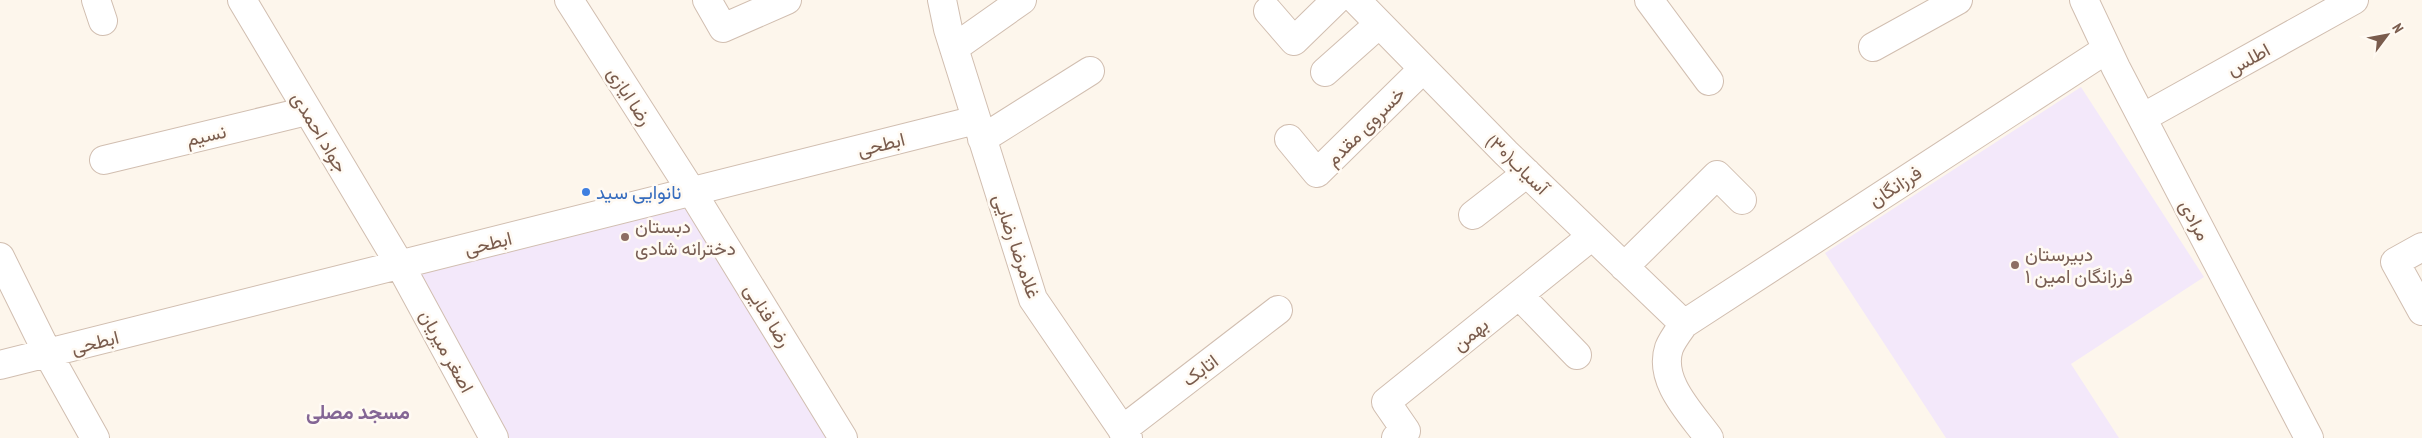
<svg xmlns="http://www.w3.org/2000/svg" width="2422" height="438" viewBox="0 0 2422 438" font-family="'PT Sans Narrow',Vazirmatn,sans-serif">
  <rect width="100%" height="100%" fill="#fdf6ec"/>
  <path fill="#f3e8fa" d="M 2081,87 L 2204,277 L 2071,364 L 2119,438 L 1946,438 L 1825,253 Z
    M 692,192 L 843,438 L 494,438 L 400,265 Z"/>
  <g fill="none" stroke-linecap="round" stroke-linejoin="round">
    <defs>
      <path id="minor" d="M 96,0 L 103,21
        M 242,0 L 400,265 L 494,438
        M 569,0 L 692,192 L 843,438
        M 707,0 L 723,28 L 787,0
        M 942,0 L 948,29 L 1033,299 L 1128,438
        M 1356,0 L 1506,153 L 1684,324
        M 1649,0 L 1709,81
        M 2084,0 L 2116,68 L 2309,438
        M 1268,11 L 1294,41 L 1336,0
        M 1873,47 L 1958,0
        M 954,48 L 1022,0
        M 1325,72 L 1379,24
        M 2142,118 L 2354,0
        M 982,139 L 1090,71
        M 1289,139 L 1317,173 L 1423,69
        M 104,160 L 307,111
        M 1473,215 L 1527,173
        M 2422,247 L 2395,262 L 2422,311
        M 0,257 L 48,354 L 95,438
        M 1624,267 L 1717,175 L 1742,200
        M 1519,295 L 1577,355
        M 0,365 L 976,120
        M 1122,430 L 1278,310
        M 1396,438 L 1406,431 L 1386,402 L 1592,236
        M 1709,438 C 1691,413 1658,381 1669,348 C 1672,340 1679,331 1684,324 L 2107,49"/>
    </defs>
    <use href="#minor" stroke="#d1beb0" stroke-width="30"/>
    <use href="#minor" stroke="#fff" stroke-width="28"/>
  </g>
  <circle fill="#3f7fe0" stroke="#fffaf3" stroke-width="2" cx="586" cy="192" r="5"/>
  <g fill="#8d6e63" stroke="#fffaf3" stroke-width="2">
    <circle cx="625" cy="237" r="5"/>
    <circle cx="2015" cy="265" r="5"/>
  </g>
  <g text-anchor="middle" stroke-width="5" stroke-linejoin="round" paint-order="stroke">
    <g font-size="19" fill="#7a5c4d" stroke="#fffaf3">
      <text transform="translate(2248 59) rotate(-29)" y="7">اطلس</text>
      <text transform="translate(630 96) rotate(57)" y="7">رضا ایازی</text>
      <text transform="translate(1365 126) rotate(-45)" y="7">خسروی مقدم</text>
      <text transform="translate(320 132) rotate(59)" y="7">جواد احمدی</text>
      <text transform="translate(206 135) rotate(-13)" y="7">نسیم</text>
      <text transform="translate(881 144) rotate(-14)" y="7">ابطحی</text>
      <text transform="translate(1518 164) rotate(44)" y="7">آسیاب(۳۰)</text>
      <text transform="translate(1895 186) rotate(-33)" y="7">فرزانگان</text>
      <text transform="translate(2195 220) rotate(62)" y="7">مرادی</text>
      <text transform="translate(488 243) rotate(-14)" y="7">ابطحی</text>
      <text transform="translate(1017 246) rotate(71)" y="7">غلامرضا رضایی</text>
      <text transform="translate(768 315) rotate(58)" y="7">رضا فنایی</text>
      <text transform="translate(1470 334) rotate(-39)" y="7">بهمن</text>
      <text transform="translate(95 342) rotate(-14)" y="7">ابطحی</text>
      <text transform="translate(447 351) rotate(61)" y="7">اصغر میریان</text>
      <text transform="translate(1200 370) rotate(-37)" y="7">اتابک</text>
    </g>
    <g font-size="19" fill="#366cbe" stroke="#fffaf3" text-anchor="start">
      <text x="596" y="199">نانوایی سید</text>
    </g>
    <g font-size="19" fill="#785e54" stroke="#fffaf3" text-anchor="start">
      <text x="635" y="233">دبستان<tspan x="635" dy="22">دخترانه شادی</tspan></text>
      <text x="2025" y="261">دبیرستان<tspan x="2025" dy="22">فرزانگان امین ۱</tspan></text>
    </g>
    <g font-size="20" font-weight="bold" fill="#846695" stroke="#fffaf3">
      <text x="358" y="419">مسجد مصلی</text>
    </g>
  </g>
  <g transform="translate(2387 35) rotate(58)" stroke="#fffaf3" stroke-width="4" paint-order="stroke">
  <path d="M0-4L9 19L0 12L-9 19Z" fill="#7a5c4d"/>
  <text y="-8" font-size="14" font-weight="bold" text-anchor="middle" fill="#7a5c4d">N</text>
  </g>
</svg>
